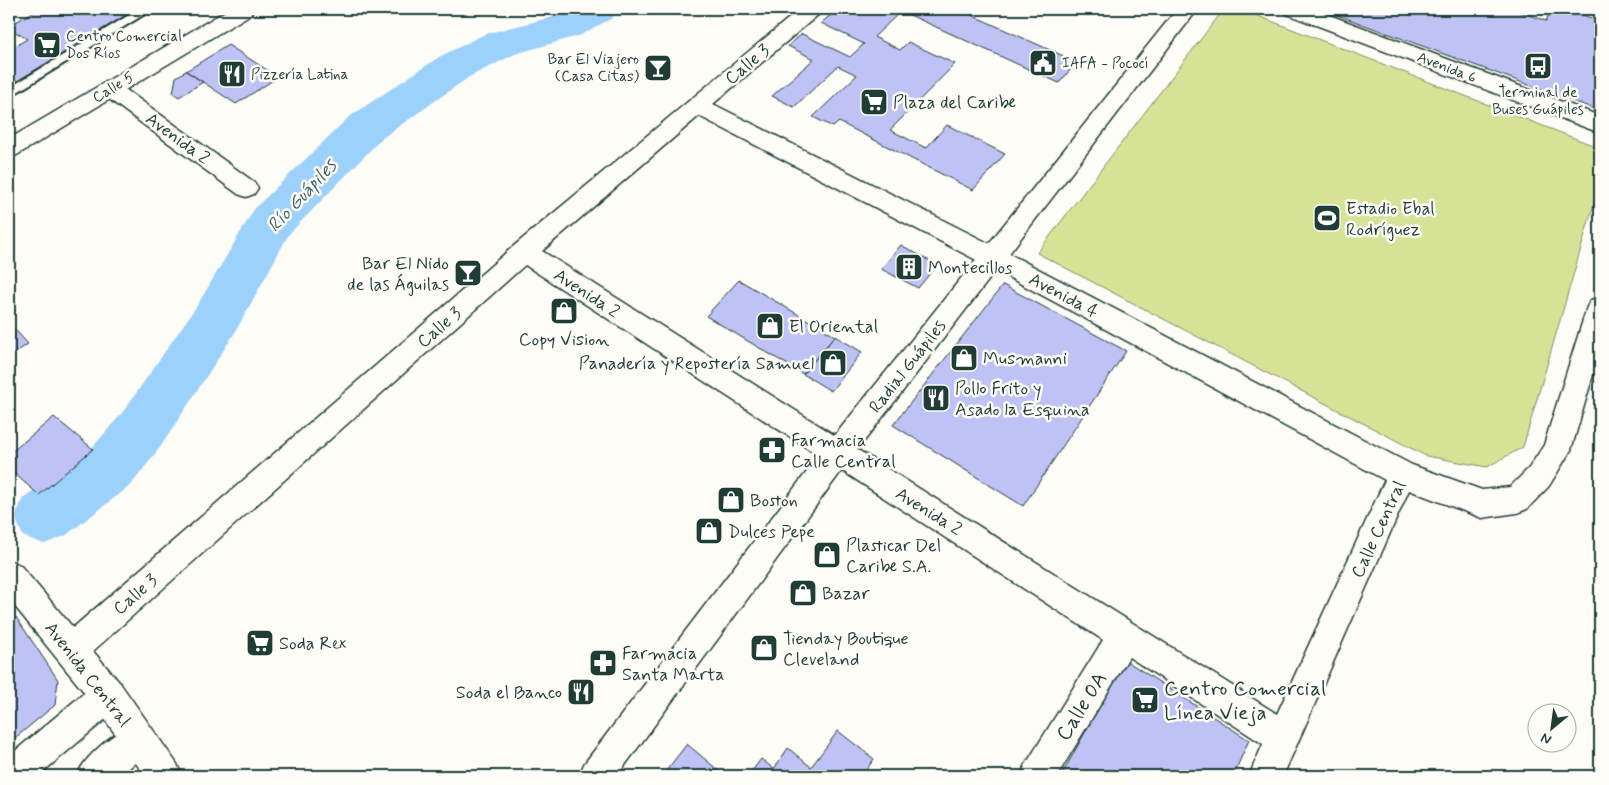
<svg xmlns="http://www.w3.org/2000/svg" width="1609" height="785" viewBox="0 0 1609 785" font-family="Mynerve,sans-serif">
  <rect width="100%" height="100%" fill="#fdfcf7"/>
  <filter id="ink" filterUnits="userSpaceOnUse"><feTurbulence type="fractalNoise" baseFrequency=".02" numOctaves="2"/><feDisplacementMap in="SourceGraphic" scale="10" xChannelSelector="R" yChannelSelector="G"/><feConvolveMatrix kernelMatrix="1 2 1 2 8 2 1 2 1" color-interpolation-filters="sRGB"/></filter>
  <g filter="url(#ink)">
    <path fill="#d6e397" stroke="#7a9066" d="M 1224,9 L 1240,9 L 1600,148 L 1600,183 L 1523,447 L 1487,467 L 1426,456 L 1037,253 Z"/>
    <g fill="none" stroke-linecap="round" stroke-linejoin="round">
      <path fill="#9bd1fa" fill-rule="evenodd" d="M 567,9 L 618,9 L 612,18 L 581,35 L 515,54 L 469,77 L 381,139 L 289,234 L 234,334 L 161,446 L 131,485 L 65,536 L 44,544 L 23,536 L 15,517 L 23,498 L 91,449 L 123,412 L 198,304 L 255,208 L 349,117 L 439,57 L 485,34 L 553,17 Z"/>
    </g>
    <path fill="#bfc2f4" stroke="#1f3d34" d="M 38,9 L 136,9 L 9,86 L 9,50 L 27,39 L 9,28 L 9,26 Z
      M 838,9 L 958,9 L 1077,62 L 1059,83 L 901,11 L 874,37 L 900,50 L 908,42 L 955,64 L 890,130 L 926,148 L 947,125 L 1005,154 L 973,190 L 839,122 L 833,127 L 813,117 L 857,75 L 838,66 L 794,107 L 772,96 L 814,59 L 788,46 L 802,34 L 850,57 L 864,44 L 821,23 Z
      M 1321,9 L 1512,9 L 1546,21 L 1551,9 L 1565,9 L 1600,21 L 1600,111 Z
      M 228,45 L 278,77 L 236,104 L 186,71 Z
      M 186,71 L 203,82 L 179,97 L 173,93 L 176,77 Z
      M 901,245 L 937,265 L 918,288 L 881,269 Z
      M 739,280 L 835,336 L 803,374 L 706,316 Z
      M 1003,285 L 1126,351 L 1023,506 L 893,425 Z
      M 9,323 L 28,344 L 9,357 Z
      M 835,336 L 862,352 L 831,391 L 803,374 Z
      M 54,417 L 93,449 L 39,495 L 9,469 L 9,454 Z
      M 16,617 L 58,680 L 55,705 L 9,743 L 9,623 Z
      M 1125,660 L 1249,740 L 1233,776 L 1061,776 Z
      M 838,731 L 874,759 L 862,776 L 748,776 L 761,759 L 774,769 L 788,748 L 811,767 Z
      M 687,744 L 725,776 L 662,776 Z"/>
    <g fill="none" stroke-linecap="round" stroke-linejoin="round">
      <defs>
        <path id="service" d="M 139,9 L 153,9 L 9,97 L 9,88 Z"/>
        <path id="minor" d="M 800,9 L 822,9 L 819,14 L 713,104 L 1002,250 L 1412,465 L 1482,490 L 1510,487 L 1529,468 L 1544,445 L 1587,307 L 1591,300 L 1600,297 L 1600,351 L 1571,450 L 1549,486 L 1527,509 L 1517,513 L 1482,518 L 1409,490 L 1283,776 L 1249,776 L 1263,744 L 1129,657 L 1057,776 L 1021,776 L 1026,764 L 1103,640 L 525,265 L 82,661 L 71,666 L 60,661 L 55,650 L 60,639 L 515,245 ZM 699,116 L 984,264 L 1385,480 L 1277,714 L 542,251 Z
          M 1284,9 L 1313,9 L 1600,116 L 1600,133 L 1287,14 Z
          M 110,82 L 118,84 L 254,182 L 258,188 L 254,194 L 246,197 L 238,194 L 102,94 L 99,89 L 102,84 Z
          M 108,678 L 120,683 L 125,695 L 120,707 L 38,776 L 9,776 L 9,756 L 96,683 Z
          M 137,722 L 149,727 L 154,739 L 149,751 L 120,776 L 77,776 C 84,756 117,730 137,722 Z"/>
        <path id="tertiary" d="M 229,9 L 254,9 L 251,14 L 17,155 L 9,157 L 9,139 Z
          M 9,560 L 20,565 L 120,683 L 177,764 L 182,776 L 145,776 L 96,707 L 9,599 Z"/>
        <path id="secondary" d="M 1177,9 L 1198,9 L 848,462 L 617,776 L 579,776 L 584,764 L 828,444 Z"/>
      </defs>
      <use href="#service" stroke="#1f3d34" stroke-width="4"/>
      <use href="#minor" stroke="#1f3d34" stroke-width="3"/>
      <use href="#tertiary" stroke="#1f3d34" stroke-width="3"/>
      <use href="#secondary" stroke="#1f3d34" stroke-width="3"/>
      <use href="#service" fill="#fdfcf7" fill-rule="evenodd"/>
      <use href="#minor" fill="#fdfcf7" fill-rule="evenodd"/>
      <use href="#tertiary" fill="#fdfcf7" fill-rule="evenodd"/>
      <use href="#secondary" fill="#fdfcf7" fill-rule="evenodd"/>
    </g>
  </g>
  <defs>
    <symbol id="supermarket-square" viewBox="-11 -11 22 22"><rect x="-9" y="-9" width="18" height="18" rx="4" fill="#1f3d34" stroke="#fdfcf7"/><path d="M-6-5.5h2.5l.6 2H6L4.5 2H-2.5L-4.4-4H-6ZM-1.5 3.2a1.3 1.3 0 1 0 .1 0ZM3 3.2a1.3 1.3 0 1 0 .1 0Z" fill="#fff"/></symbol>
    <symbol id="civic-square" viewBox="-11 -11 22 22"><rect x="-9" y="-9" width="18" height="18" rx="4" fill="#1f3d34" stroke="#fdfcf7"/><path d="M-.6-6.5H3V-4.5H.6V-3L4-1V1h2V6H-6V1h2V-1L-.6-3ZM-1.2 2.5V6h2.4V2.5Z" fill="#fff"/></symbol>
    <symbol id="bus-square" viewBox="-11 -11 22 22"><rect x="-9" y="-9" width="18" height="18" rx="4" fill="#1f3d34" stroke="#fdfcf7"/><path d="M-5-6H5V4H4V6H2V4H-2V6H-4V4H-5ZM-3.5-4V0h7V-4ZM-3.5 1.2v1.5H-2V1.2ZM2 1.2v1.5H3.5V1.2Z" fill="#fff"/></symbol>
    <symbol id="bar-square" viewBox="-11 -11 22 22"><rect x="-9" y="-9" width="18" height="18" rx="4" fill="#1f3d34" stroke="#fdfcf7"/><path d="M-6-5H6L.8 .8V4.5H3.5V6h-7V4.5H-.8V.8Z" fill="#fff"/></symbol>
    <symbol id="restaurant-square" viewBox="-11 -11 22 22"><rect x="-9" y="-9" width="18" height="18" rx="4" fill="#1f3d34" stroke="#fdfcf7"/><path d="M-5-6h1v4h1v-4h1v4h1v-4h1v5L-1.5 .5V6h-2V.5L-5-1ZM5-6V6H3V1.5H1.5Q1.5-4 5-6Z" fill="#fff"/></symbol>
    <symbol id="stadium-square" viewBox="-11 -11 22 22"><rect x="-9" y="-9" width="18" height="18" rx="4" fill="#1f3d34" stroke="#fdfcf7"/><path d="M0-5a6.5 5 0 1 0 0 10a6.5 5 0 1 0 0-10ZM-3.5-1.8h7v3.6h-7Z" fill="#fff"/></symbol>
    <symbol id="building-square" viewBox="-11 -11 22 22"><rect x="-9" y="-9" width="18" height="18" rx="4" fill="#1f3d34" stroke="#fdfcf7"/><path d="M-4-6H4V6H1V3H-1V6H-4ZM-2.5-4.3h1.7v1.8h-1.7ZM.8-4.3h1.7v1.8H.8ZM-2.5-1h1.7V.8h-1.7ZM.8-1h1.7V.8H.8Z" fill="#fff"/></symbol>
    <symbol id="shop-square" viewBox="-11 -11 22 22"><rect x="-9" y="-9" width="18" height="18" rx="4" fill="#1f3d34" stroke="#fdfcf7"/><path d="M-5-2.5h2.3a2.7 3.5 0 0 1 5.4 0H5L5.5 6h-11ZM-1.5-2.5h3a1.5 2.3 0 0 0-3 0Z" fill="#fff"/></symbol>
    <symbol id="pharmacy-square" viewBox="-11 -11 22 22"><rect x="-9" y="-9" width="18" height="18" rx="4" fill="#1f3d34" stroke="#fdfcf7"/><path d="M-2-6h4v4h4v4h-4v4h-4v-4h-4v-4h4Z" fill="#fff"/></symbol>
  </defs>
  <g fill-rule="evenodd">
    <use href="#supermarket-square" x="31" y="29" width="32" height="32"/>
    <use href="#civic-square" x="1027" y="47" width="32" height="32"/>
    <use href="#bus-square" x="1522" y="50" width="32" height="32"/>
    <use href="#bar-square" x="642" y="52" width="32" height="32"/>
    <use href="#restaurant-square" x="216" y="58" width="32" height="32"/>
    <use href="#supermarket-square" x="858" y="86" width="32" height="32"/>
    <use href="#stadium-square" x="1311" y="202" width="32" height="32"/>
    <use href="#building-square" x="893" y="251" width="32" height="32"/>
    <use href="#bar-square" x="452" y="257" width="32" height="32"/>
    <use href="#shop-square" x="548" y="295" width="32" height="32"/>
    <use href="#shop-square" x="754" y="310" width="32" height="32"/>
    <use href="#shop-square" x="948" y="342" width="32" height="32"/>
    <use href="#shop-square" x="817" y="347" width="32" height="32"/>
    <use href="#restaurant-square" x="920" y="382" width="32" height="32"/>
    <use href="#pharmacy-square" x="756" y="434" width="32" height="32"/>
    <use href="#shop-square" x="715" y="484" width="32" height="32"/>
    <use href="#shop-square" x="693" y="515" width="32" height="32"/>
    <use href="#shop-square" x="811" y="539" width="32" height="32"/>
    <use href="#shop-square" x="787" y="577" width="32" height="32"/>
    <use href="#supermarket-square" x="244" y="627" width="32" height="32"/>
    <use href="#shop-square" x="748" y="632" width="32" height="32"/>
    <use href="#pharmacy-square" x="587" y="647" width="32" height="32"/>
    <use href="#restaurant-square" x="565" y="676" width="32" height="32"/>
    <use href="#supermarket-square" x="1129" y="684" width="32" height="32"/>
  </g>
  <g text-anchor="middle" stroke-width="5" stroke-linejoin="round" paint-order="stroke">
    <g font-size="15" fill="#1f3d34" stroke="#fdfcf7" text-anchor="start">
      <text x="66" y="41">Centro Comercial<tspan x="66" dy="17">Dos Ríos</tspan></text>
      <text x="639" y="64" text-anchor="end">Bar El Viajero<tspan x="639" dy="17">(Casa Citas)</tspan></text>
      <text x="1062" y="68">IAFA - Pococí</text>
      <text x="251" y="79">Pizzería Latina</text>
      <text x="1538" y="97" text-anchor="middle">Terminal de<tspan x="1538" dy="17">Buses Guápiles</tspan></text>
    </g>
    <g font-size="15" fill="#1f3d34" stroke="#fdfcf7">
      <text transform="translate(1447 67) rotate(21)" y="5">Avenida 6</text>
      <text transform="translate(113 87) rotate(-31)" y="5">Calle 5</text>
    </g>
    <g font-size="18" fill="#1f3d34" stroke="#fdfcf7">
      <text transform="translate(747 64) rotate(-40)" y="6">Calle 3</text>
      <text transform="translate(178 138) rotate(36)" y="6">Avenida 2</text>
      <text transform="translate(587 293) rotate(33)" y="6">Avenida 2</text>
      <text transform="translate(1064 295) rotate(28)" y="6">Avenida 4</text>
      <text transform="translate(439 327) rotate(-41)" y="6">Calle 3</text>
      <text transform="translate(907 366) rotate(-52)" y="6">Radial Guápiles</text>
      <text transform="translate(929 511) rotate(32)" y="6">Avenida 2</text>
      <text transform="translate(1378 529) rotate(-65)" y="6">Calle Central</text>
      <text transform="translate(135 594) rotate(-41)" y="6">Calle 3</text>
      <text transform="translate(88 674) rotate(52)" y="6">Avenida Central</text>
    </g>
    <g font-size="18" fill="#1f3d34" stroke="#fdfcf7" text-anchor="start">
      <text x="893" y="108">Plaza del Caribe</text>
      <text x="1346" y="214">Estadio Ebal<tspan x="1346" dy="21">Rodríguez</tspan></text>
      <text x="449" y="269" text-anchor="end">Bar El Nido<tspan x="449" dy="21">de las Águilas</tspan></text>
      <text x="928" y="273">Montecillos</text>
      <text x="789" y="332">El Oriental</text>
      <text x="564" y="345" text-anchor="middle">Copy Vision</text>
      <text x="983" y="364">Musmanni</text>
      <text x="814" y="369" text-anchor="end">Panadería y Repostería Samuel</text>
      <text x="955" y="394">Pollo Frito y<tspan x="955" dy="21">Asado la Esquina</tspan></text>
      <text x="791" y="446">Farmacia<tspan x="791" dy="21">Calle Central</tspan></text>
      <text x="750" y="506">Boston</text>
      <text x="728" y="537">Dulces Pepe</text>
      <text x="846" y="551">Plasticar Del<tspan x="846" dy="21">Caribe S.A.</tspan></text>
      <text x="822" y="599">Bazar</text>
      <text x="783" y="644">Tienday Boutique<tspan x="783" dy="21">Cleveland</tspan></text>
      <text x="279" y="649">Soda Rex</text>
      <text x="622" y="659">Farmacia<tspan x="622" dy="21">Santa Marta</tspan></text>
      <text x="562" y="698" text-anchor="end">Soda el Banco</text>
    </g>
    <g font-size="19" font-style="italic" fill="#3e6266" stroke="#fdfcf7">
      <text transform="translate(301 195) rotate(-47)" y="7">Río Guápiles</text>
    </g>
    <g font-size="21" fill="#1f3d34" stroke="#fdfcf7" text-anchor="start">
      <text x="1164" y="695">Centro Comercial<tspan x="1164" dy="24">Línea Vieja</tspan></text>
    </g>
    <g font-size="21" fill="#1f3d34" stroke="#fdfcf7">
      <text transform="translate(1081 706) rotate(-58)" y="7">Calle 0A</text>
    </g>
  </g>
  <rect width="1609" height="785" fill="none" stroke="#fdfcf7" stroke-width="30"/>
  <rect x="15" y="15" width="1579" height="755" fill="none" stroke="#1f3d34" stroke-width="2" filter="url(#ink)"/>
  <g transform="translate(1552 728) rotate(209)"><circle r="24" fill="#fdfcf7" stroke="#a4b0a9"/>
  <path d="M0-4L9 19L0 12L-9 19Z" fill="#1f3d34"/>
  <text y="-8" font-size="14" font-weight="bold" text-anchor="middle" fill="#1f3d34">N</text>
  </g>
</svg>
